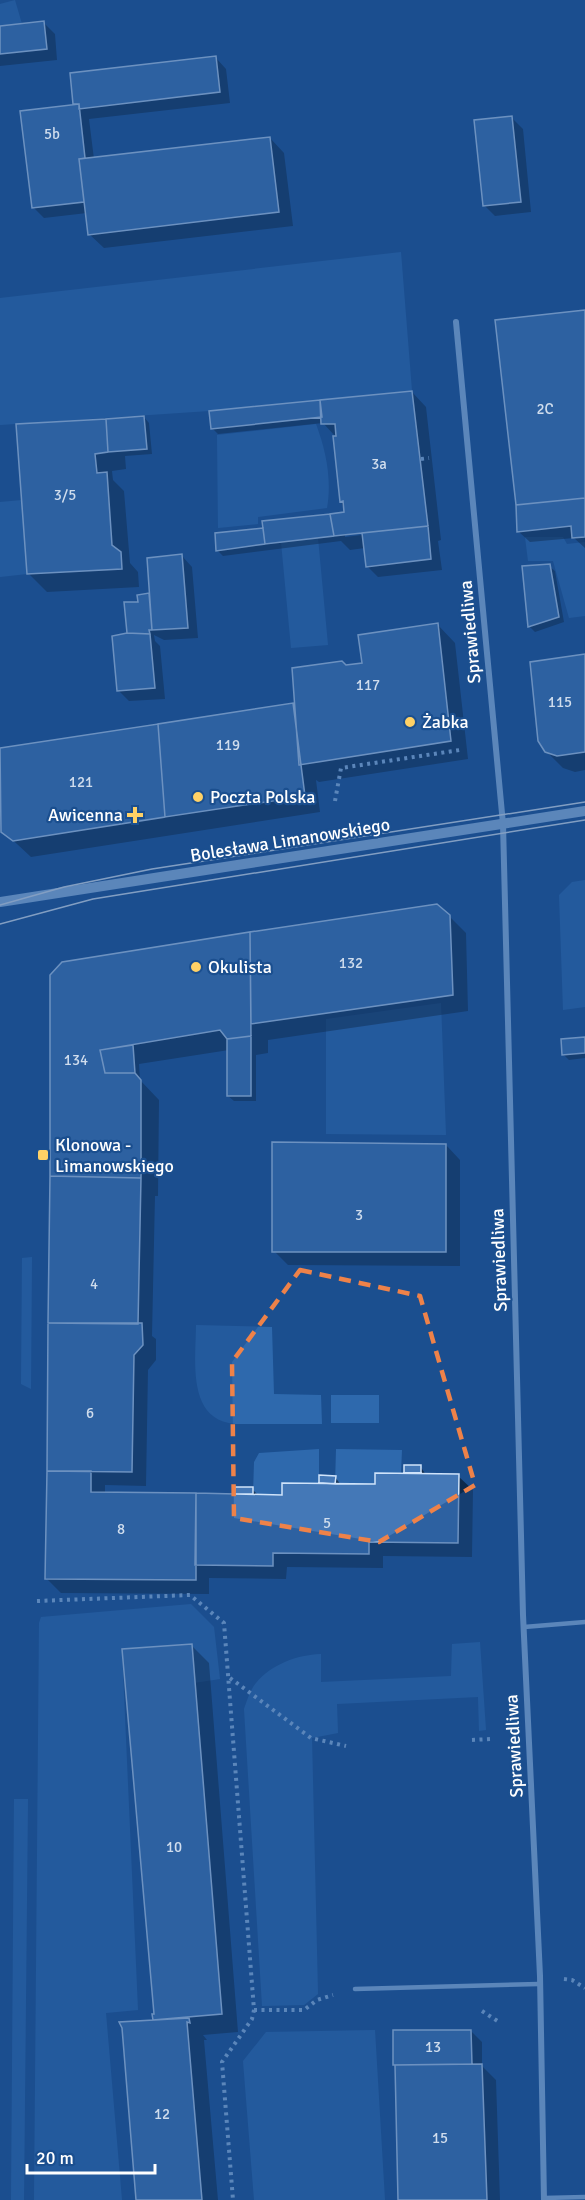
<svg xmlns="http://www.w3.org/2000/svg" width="585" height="2200" viewBox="0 0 585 2200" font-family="Signika,sans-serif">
  <rect width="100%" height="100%" fill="#1b4f8f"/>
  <path fill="#2e69ad" d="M 15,0 L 22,24 L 0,26 L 0,4 Z
    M 401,252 L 412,391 L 209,411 L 0,425 L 0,298 Z
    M 316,424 C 326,451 332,479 327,508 L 258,517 L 258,524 L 218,528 L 217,435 Z
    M 22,500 L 27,574 L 0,577 L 0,502 Z
    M 525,537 L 563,537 L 567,544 L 585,542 L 585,616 L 569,618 L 553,561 L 528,561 Z
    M 318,538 L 328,645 L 291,648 L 281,542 Z
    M 585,880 L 585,1007 L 563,1010 L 559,895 L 572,882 Z
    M 441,1003 L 446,1135 L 326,1134 L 326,1019 Z
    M 32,1257 L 31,1389 L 21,1384 L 22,1258 Z
    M 196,1325 L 272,1327 L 274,1394 L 321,1395 L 322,1424 L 235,1424 C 186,1420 196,1359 196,1325 Z
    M 331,1395 L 379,1395 L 379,1423 L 331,1423 Z
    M 319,1449 L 319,1483 L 283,1483 L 282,1495 L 253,1494 L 254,1462 L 259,1453 Z
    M 336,1449 L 402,1450 L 401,1473 L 375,1473 L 375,1484 L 335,1484 Z
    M 191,1604 L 214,1627 L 220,1679 L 194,1683 L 192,1644 L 122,1649 L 138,2010 L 106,2013 L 122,2200 L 34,2200 L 39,1623 L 41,1617 Z
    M 480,1642 L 486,1730 L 479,1731 L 478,1697 L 337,1704 L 338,1733 L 312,1738 L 318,1994 L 304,2005 L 262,2006 L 244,1709 C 247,1701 250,1690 256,1683 C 272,1664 297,1655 321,1654 L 321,1682 L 451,1676 L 452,1644 Z
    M 14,1799 L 28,1799 L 24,2200 L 11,2200 Z
    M 375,2030 L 385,2200 L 254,2200 L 243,2061 L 266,2032 Z"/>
  <path fill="#0007" fill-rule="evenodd" d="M 44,23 L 55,34 L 57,60 L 0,66 L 0,27 Z
    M 216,58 L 226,69 L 230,103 L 89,119 L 94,159 L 270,138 L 284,153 L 293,226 L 104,248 L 89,234 L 87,213 L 44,218 L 33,207 L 75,106 L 71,74 Z
    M 512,118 L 523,129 L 531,212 L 495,216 L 484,205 Z
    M 585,311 L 585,548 L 574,538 L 530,542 L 519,532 Z
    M 412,392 L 426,407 L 441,540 L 438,541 L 442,570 L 378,577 L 367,566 L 365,548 L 350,550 L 341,541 L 223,556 L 217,550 L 265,529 L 345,513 L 341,501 L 335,436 L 323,423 L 218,434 L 212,428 ZM 369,531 L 370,534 L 345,537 L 345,534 Z
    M 144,417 L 149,423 L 152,454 L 125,456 L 126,469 L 112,471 L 113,480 L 124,491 L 130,563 L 138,572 L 139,587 L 47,592 L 29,574 L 18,425 Z
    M 182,556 L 192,567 L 198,638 L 164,640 L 154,635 L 155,641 L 160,646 L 165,699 L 129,701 L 118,690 L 139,596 L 151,595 Z
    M 549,566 L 555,571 L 564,622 L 535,632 L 529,626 Z
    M 437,624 L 455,643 L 468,759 L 319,782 L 316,780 L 320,812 L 31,857 L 3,831 L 0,750 L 292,705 L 297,709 L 346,667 L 364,664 Z
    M 585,656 L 585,770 L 575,772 L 563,768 L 546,751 Z
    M 449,916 L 466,933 L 468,1011 L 268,1040 L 268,1053 L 256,1055 L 256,1101 L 234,1101 L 228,1096 L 229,1050 L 139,1064 L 140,1080 L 159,1100 L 158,1196 L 155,1196 L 152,1336 L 156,1339 L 156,1360 L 148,1370 L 146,1486 L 105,1485 L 105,1494 L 238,1496 L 236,1493 L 252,1489 L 258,1495 L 283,1496 L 323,1485 L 320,1483 L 335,1477 L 341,1485 L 376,1486 L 408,1475 L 406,1473 L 420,1466 L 426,1475 L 458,1476 L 473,1490 L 472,1557 L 383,1556 L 383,1568 L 287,1567 L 286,1579 L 209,1578 L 209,1594 L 61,1593 L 46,1578 L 62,963 L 251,933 Z
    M 585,1038 L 585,1058 L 569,1060 L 563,1054 Z
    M 446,1145 L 460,1160 L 460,1266 L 288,1265 L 274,1251 Z
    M 191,1645 L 209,1663 L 238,2032 L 203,2035 L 207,2040 L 204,2040 L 218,2200 L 136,2200 Z
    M 471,2031 L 482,2042 L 482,2066 L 496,2080 L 500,2200 L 400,2200 L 395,2064 Z"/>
  <path fill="#4478b7" stroke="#cfe3fa" stroke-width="1.5" d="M 44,21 L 47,49 L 0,54 L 0,26 Z
    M 216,56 L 220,92 L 79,109 L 79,104 L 73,104 L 70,73 Z
    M 79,104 L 85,158 L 79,159 L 84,202 L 32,208 L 20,111 Z
    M 512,116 L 521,202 L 483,206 L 474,120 Z
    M 270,137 L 279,212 L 88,235 L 79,159 Z
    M 585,310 L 585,498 L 516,505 L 495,320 Z
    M 412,391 L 428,526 L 334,536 L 330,514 L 344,512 L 343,501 L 340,502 L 333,436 L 336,436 L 335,424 L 321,424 L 320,400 Z
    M 320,400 L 322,417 L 211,429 L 209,411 Z
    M 144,416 L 147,449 L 108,452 L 106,419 Z
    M 106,419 L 108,452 L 95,454 L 97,473 L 107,472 L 112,545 L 121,552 L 122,569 L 27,574 L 16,424 Z
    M 585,498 L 585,537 L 572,538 L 571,526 L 517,532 L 516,505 Z
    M 330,514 L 334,536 L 265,544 L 262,521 Z
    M 428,526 L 431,559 L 366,567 L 362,533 Z
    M 263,528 L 265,544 L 216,551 L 215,533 Z
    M 182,554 L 188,628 L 152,630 L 147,558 Z
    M 550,564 L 559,617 L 528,627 L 522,566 Z
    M 149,593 L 152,630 L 149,630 L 150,634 L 127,633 L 124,602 L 138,602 L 137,595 Z
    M 438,623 L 451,741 L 299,765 L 292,668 L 342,661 L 346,665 L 362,663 L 358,635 Z
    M 127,633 L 150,634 L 155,688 L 117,691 L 112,636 Z
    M 585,654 L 585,752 L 557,756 L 545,752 L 538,741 L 530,662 Z
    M 293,703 L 305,796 L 165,817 L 158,724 Z
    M 158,724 L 165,817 L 13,841 L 1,832 L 0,748 Z
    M 437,904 L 450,915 L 453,995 L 251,1024 L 250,932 Z
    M 250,932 L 251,1036 L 227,1039 L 220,1030 L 100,1050 L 105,1073 L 135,1073 L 141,1080 L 141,1178 L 50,1176 L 50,975 L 62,962 Z
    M 251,1036 L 251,1096 L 227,1096 L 227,1039 Z
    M 585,1037 L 585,1053 L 562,1055 L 561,1039 Z
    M 133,1045 L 135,1073 L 105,1073 L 100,1050 Z
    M 272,1142 L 446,1144 L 446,1252 L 272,1252 Z
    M 50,1176 L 141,1178 L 138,1324 L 48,1323 Z
    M 48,1323 L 142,1323 L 143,1345 L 134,1355 L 132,1472 L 47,1471 Z
    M 404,1465 L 421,1465 L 421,1473 L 404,1473 Z
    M 47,1471 L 91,1471 L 91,1492 L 196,1493 L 196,1580 L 45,1579 Z
    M 375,1473 L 459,1474 L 458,1543 L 369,1542 L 369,1554 L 273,1553 L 273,1566 L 195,1565 L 196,1493 L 282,1495 L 282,1483 L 375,1484 Z
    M 319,1475 L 336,1476 L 335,1484 L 319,1483 Z
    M 235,1487 L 253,1487 L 253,1494 L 234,1494 Z
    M 192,1644 L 222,2014 L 153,2020 L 152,2014 L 154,2014 L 122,1649 Z
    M 189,2018 L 190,2023 L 187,2022 L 202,2200 L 136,2200 L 122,2028 L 119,2022 Z
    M 393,2030 L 471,2030 L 472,2064 L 393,2065 Z
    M 482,2064 L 487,2200 L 398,2200 L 395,2065 Z"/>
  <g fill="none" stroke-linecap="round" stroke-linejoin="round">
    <path stroke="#a9c9ee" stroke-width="4" stroke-dasharray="3 4.5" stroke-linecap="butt" d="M 421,459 L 429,458
      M 335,801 L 341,768 L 460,750
      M 37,1601 L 190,1595 L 224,1623 L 254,2010 L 252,2019 L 222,2062 L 233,2200
      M 230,1678 L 311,1738 L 346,1746
      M 472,1740 L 491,1739
      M 564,1979 L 572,1980 L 585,1988
      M 254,2010 L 304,2010 L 317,2000 L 333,1995
      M 482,2011 L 499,2022"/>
    <path stroke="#a9c9ee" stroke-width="4.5" d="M 524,1627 L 585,1622
      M 355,1989 L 539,1984
      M 544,2198 L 585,2197"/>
    <path stroke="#a9c9ee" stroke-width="6" d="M 456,322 L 503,824 L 523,1615 L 540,1976 L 544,2200"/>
    <path stroke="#a9c9ee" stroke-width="10" d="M 0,902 L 585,811"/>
    <path stroke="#fff" stroke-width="1.5" d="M 0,905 L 64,887 L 152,869 L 585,802
      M 0,924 L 93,899 L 585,820"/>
  </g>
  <path d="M0 0H585V2200H0ZM 300,1270 L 420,1296 L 475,1485 L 379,1542 L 234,1518 L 232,1362 Z" fill="#1b4f8f" fill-opacity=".55" fill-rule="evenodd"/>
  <path fill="none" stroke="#ee8249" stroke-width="4.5" stroke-dasharray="12 8" stroke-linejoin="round" d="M 300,1270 L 420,1296 L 475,1485 L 379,1542 L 234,1518 L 232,1362 Z"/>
  <g fill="#ffd166" stroke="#1b4f8f" stroke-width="2">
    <circle cx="410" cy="722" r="6"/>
    <circle cx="198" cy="797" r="6"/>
    <path d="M132 806h6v6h6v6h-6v6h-6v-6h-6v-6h6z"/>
    <circle cx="196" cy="967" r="6"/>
    <rect x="37" y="1149" width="12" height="12" rx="3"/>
  </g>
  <g text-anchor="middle" stroke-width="4.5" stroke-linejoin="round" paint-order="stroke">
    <g font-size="15" fill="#d0dded">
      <text x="52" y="139">5b</text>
      <text x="545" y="414">2C</text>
      <text x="379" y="469">3a</text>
      <text x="65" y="500">3/5</text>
      <text x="368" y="690">117</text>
      <text x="560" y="707">115</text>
      <text x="228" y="750">119</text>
      <text x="81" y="787">121</text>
      <text x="351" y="968">132</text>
      <text x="76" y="1065">134</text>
      <text x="359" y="1220">3</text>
      <text x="94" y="1289">4</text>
      <text x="90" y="1418">6</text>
      <text x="327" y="1528">5</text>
      <text x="121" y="1534">8</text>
      <text x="174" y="1852">10</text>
      <text x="433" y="2052">13</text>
      <text x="162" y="2119">12</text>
      <text x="440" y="2143">15</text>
    </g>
    <g font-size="18" fill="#fff" stroke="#1b4f8f">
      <text transform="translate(470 632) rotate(-95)" y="6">Sprawiedliwa</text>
      <text transform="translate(290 840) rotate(-9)" y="6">Bolesława Limanowskiego</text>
      <text transform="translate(499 1260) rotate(-92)" y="6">Sprawiedliwa</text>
      <text transform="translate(514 1746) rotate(-93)" y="6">Sprawiedliwa</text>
    </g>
    <g font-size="18" fill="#fff" stroke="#1b4f8f" text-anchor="start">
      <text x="422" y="728">Żabka</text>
      <text x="210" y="803">Poczta Polska</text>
      <text x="123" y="821" text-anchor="end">Awicenna</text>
      <text x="208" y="973">Okulista</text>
      <text x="55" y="1151">Klonowa -<tspan x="55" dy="21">Limanowskiego</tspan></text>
    </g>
  </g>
  <path d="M27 2164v9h128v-9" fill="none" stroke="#ffffff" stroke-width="3"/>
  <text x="36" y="2164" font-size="18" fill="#ffffff" stroke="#1b4f8f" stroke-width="4.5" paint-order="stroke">20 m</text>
</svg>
